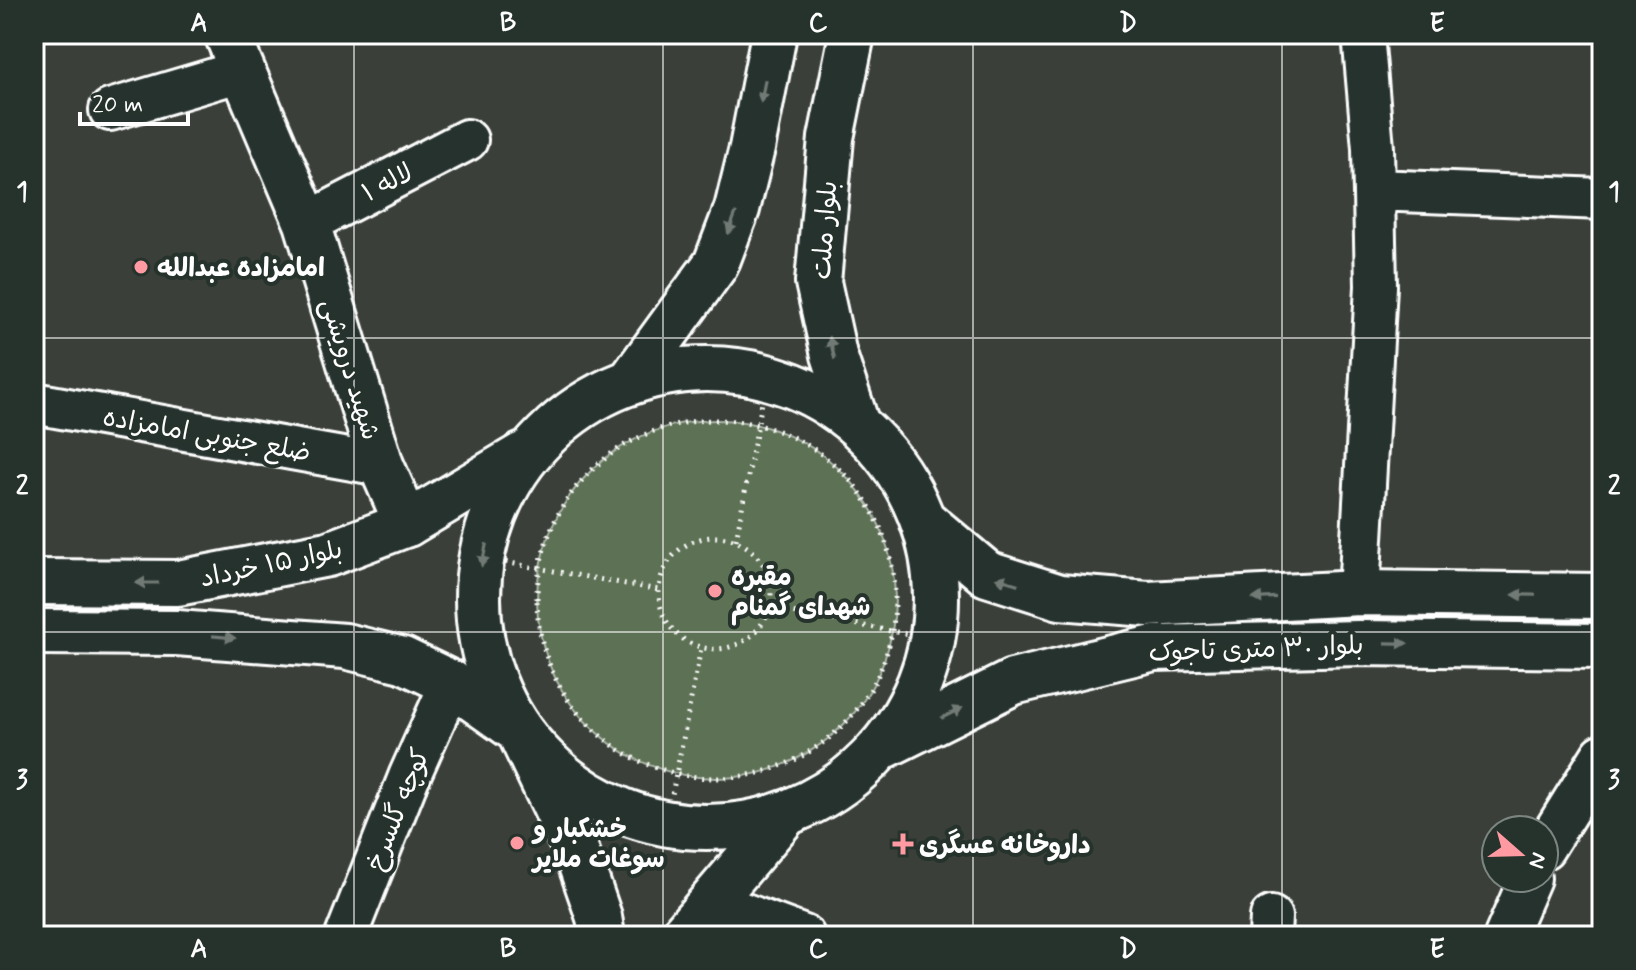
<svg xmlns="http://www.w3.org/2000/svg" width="1636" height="970" viewBox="0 0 1636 970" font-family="Mynerve,'Playpen Sans Arabic',sans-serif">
  <rect width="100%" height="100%" fill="#3a4039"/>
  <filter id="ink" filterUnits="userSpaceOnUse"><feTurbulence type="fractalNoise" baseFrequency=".0125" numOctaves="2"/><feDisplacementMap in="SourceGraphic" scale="16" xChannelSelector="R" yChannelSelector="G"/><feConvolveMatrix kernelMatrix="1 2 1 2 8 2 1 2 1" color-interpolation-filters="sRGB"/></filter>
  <g filter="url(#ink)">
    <path fill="#5d7154" stroke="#aeb8aa" stroke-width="2" d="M537 599a179 179 0 1 1 358 0a179 179 0 1 1-358 0Z"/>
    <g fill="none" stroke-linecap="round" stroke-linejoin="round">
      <defs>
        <path id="minor" d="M 110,110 L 241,71
          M 1374,190 L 1602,199
          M 307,223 L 467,140
          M 34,403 L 381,465
          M 1359,593 L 1376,286 L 1373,148 L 1363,34
          M 1544,848 L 1602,755
          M 710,901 L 804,936
          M 346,936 L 409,777 L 451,683
          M 1270,936 L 1271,917
          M 1505,936 L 1530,878"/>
        <path id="tertiary" d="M 227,34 L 307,223 L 381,465 L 407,524"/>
        <path id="secondary" d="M 852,34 L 831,138 L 818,282 L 834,355 L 856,422
          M478 598a229 229 0 1 1 458 0a229 229 0 1 1-458 0Z
          M 630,382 L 716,264 L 737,209 L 752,148 L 774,34
          M 924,521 L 987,574 L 1060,597 L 1148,604 L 1359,593 L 1602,596
          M 34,582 L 178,583 L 328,554 L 407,524 L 523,455
          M 34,632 L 177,633 L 345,646 L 403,660 L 451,683 L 519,731 L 577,853 L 599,917 L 602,936
          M 884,746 L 1013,682 L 1154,648 L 1359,643 L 1602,646
          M 682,936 L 784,816"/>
      </defs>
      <use href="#minor" stroke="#fff" stroke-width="46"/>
      <use href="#tertiary" stroke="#fff" stroke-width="50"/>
      <use href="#secondary" stroke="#fff" stroke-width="50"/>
      <path stroke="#fff" stroke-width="5" stroke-dasharray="2 6" stroke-linecap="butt" d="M537 599a179 179 0 1 1 358 0a179 179 0 1 1-358 0Z
        M659 593a56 56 0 1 1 112 0a56 56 0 1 1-112 0Z
        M 736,540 L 767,376
        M 482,558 L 659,590
        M 770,608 L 933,639
        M 666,825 L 701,648"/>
      <use href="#minor" stroke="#26332d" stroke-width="40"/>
      <use href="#tertiary" stroke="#26332d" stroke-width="44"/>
      <use href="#secondary" stroke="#26332d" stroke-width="44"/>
    </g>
    <defs><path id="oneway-solid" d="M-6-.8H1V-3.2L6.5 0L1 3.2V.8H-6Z" transform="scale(2)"/></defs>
    <g fill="#727a76">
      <use href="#oneway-solid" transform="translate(763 91) rotate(101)"/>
      <use href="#oneway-solid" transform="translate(732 223) rotate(111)"/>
      <use href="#oneway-solid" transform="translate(832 348) rotate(-104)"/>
      <use href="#oneway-solid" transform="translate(484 555) rotate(102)"/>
      <use href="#oneway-solid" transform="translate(1007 581) rotate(-163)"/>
      <use href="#oneway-solid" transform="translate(147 583) rotate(-180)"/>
      <use href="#oneway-solid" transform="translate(1524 595) rotate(-179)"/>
      <use href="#oneway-solid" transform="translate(1264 598) rotate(177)"/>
      <use href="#oneway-solid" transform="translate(224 637) rotate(5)"/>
      <use href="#oneway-solid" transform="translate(1396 643) rotate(1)"/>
      <use href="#oneway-solid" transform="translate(952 713) rotate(-26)"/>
    </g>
  </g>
  <path fill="none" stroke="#fff" stroke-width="2" stroke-opacity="0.55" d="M 354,34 L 354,936M 663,34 L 663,936M 973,34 L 973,936M 1282,34 L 1282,936M 34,338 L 1602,338M 34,632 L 1602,632"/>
  <g fill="#ff9aa2" stroke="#26332d" stroke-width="3">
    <circle cx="141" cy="267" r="8"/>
    <circle cx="715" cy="591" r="8"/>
    <circle cx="517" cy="843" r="8"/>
    <path d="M899 832h8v8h8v8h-8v8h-8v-8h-8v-8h8z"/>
  </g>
  <g text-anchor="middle" stroke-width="8" stroke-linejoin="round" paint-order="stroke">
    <g font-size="26" fill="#fff" stroke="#26332d">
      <text transform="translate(387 182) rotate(-27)" y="9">لاله ۱</text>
      <text transform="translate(824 230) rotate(-86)" y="9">بلوار ملت</text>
      <text transform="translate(351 369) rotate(73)" y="9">شهید درویشی</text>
      <text transform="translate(207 434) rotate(10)" y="9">ضلع جنوبی امامزاده</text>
      <text transform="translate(271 563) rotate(-12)" y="9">بلوار ۱۵ خرداد</text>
      <text transform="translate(1256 648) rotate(-2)" y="9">بلوار ۳۰ متری تاجوک</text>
      <text transform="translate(397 809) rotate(-68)" y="9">کوچه گلسرخ</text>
    </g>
    <g font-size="26" font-weight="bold" fill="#fff" stroke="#26332d" text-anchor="start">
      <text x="157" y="276">امامزاده عبدالله</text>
      <text x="731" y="585">مقبره<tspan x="731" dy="30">شهدای گمنام</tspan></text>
      <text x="533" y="837">خشکبار و<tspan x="533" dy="30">سوغات ملایر</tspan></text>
      <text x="919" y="853">داروخانه عسگری</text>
    </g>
  </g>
  <rect width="1636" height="970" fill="none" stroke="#26332d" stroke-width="88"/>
  <g transform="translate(1520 854) rotate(110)"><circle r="38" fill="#26332d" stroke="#7d8581" stroke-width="2"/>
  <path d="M0-6L14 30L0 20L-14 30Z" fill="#ff9aa2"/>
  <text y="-12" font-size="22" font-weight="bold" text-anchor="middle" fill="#ffffff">N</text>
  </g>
  <path d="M80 112v12h108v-12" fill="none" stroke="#ffffff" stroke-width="4"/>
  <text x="92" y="112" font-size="24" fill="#ffffff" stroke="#26332d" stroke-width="6" paint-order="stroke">20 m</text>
  <rect x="44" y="44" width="1548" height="882" fill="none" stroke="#fff" stroke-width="3"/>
  <g font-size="26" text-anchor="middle" font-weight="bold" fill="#fff">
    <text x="199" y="31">A</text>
    <text x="508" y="31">B</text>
    <text x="818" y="31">C</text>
    <text x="1128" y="31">D</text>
    <text x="1437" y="31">E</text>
    <text x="22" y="200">1</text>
    <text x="1614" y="200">1</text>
    <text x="22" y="494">2</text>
    <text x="1614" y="494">2</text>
    <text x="22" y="788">3</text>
    <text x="1614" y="788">3</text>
    <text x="199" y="957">A</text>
    <text x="508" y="957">B</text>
    <text x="818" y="957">C</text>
    <text x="1128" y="957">D</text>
    <text x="1437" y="957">E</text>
  </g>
</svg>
